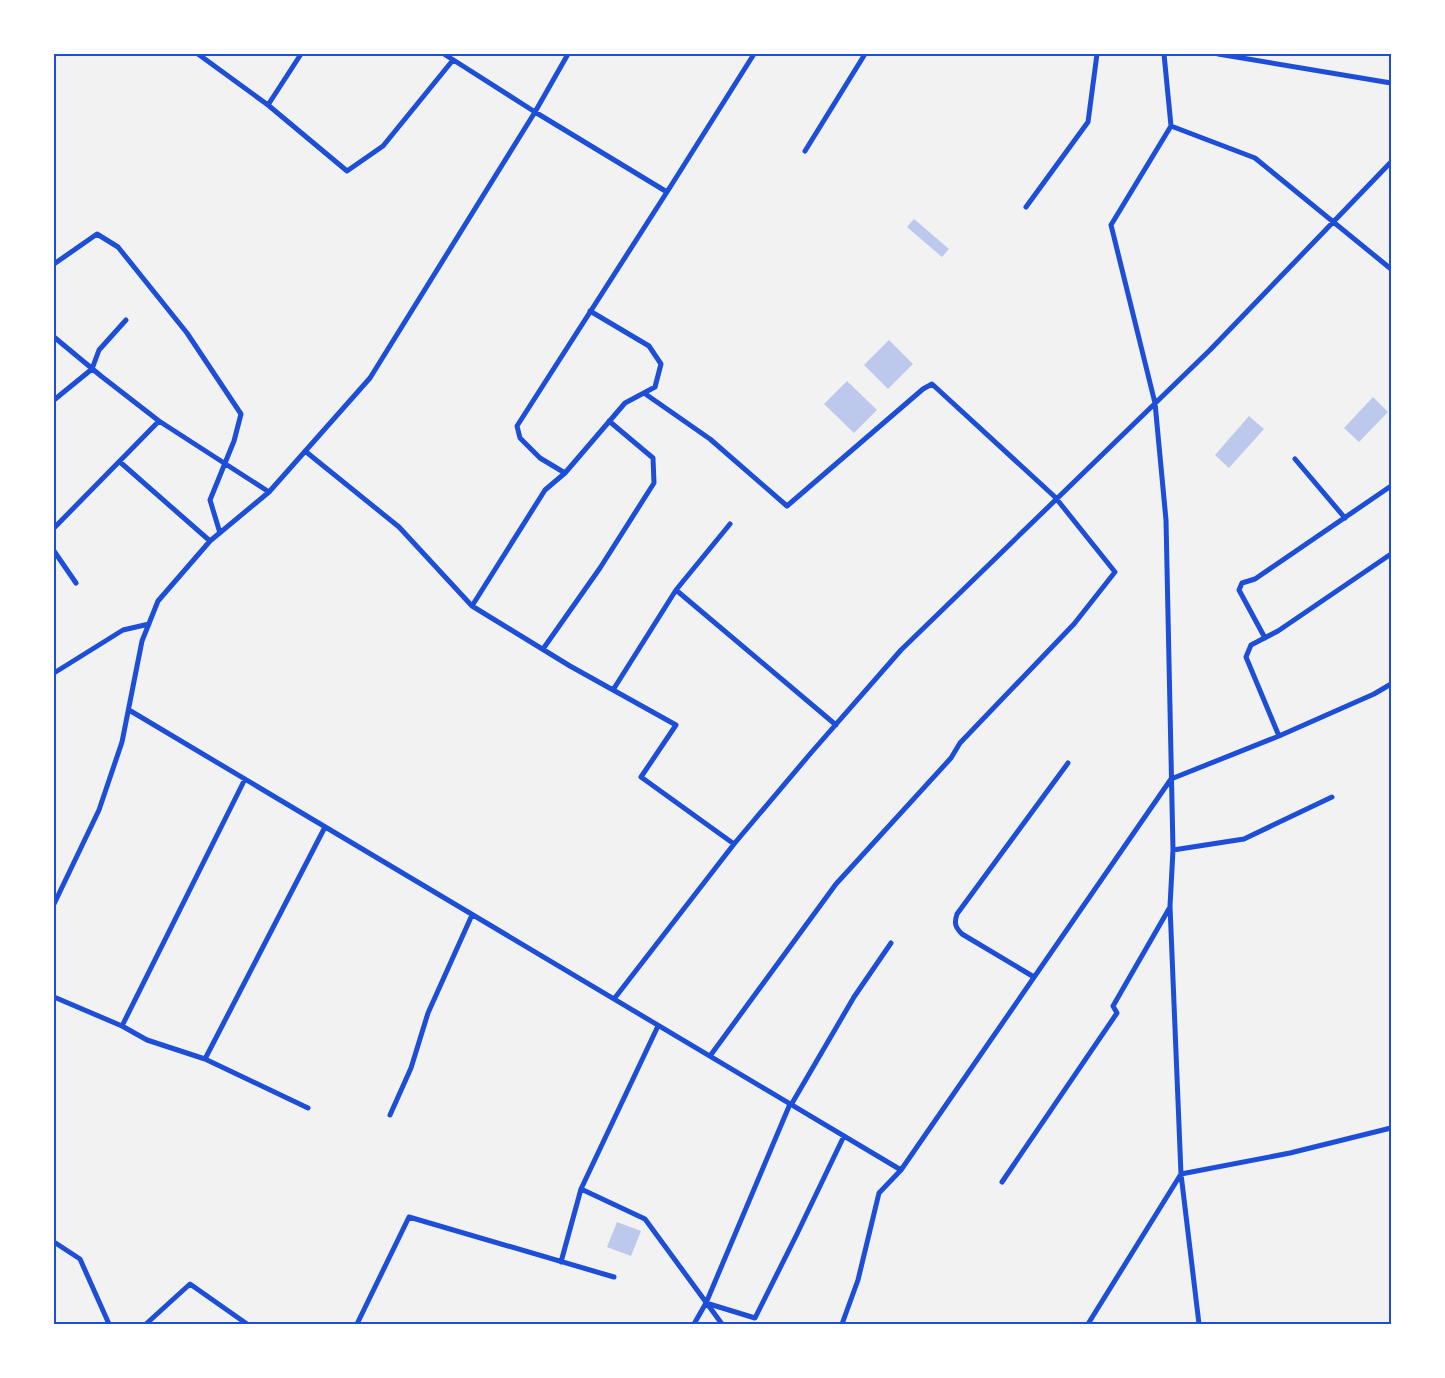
<svg xmlns="http://www.w3.org/2000/svg" width="1445" height="1378" viewBox="0 0 1445 1378" font-family="Montserrat,sans-serif">
  <rect width="100%" height="100%" fill="#f2f2f2"/>
  <path fill="#bdc9ec" d="M 914,219 L 949,249 L 942,257 L 907,227 Z
    M 889,340 L 913,364 L 888,389 L 864,365 Z
    M 847,381 L 877,410 L 854,433 L 824,404 Z
    M 1373,397 L 1388,412 L 1359,442 L 1344,428 Z
    M 1249,416 L 1264,429 L 1229,468 L 1215,455 Z
    M 617,1222 L 641,1231 L 631,1256 L 607,1247 Z"/>
  <g fill="none" stroke-linecap="round" stroke-linejoin="round">
    <path stroke="#1d4ed8" stroke-width="5" d="M 198,54 L 268,105 L 347,171 L 383,146 L 453,60
      M 444,54 L 535,112 L 667,192 L 517,426 L 520,438 L 540,458 L 565,473
      M 1164,54 L 1171,126 L 1111,225 L 1155,403 L 1166,520 L 1173,850 L 1170,906 L 1181,1174 L 1199,1324
      M 1218,54 L 1391,83
      M 268,105 L 301,54
      M 1171,126 L 1255,158 L 1391,269
      M 805,151 L 865,54
      M 667,192 L 754,54
      M 1026,207 L 1088,122 L 1097,54
      M 54,264 L 97,234 L 118,247 L 187,333 L 241,414 L 234,441 L 210,500 L 220,533
      M 54,337 L 101,376 L 159,421
      M 644,393 L 710,439 L 787,506 L 923,389 L 932,384 L 1055,497 L 1115,572 L 1074,624 L 960,743 L 951,758 L 836,884 L 710,1056
      M 54,400 L 92,369 L 99,350 L 126,320
      M 305,451 L 399,527 L 472,606 L 570,666 L 676,725 L 641,777 L 734,844
      M 1295,459 L 1345,518
      M 120,462 L 210,541
      M 54,528 L 159,421 L 269,492
      M 54,551 L 76,583
      M 676,590 L 836,725
      M 472,606 L 545,490 L 565,473 L 625,403 L 655,387 L 661,364 L 649,346 L 590,311
      M 1265,638 L 1239,590 L 1242,583 L 1255,579 L 1391,486
      M 543,649 L 600,568 L 654,483 L 653,458 L 609,421
      M 54,673 L 123,630 L 149,624
      M 613,690 L 676,590 L 730,524
      M 129,710 L 901,1170 L 1171,779 L 1279,736 L 1374,694 L 1391,684
      M 1279,736 L 1246,657 L 1251,645 L 1278,631 L 1391,554
      M 1173,850 L 1244,839 L 1332,797
      M 54,904 L 99,810 L 122,742 L 142,641 L 158,601 L 210,541 L 269,492 L 370,378 L 535,112 L 568,54
      M 1034,977 L 962,934 C 955,927 954,923 957,914 L 1068,763
      M 54,997 L 122,1026 L 147,1040 L 205,1059 L 308,1108
      M 614,999 L 734,844 L 810,754 L 901,650 L 1210,350 L 1391,162
      M 122,1026 L 245,779
      M 205,1059 L 325,827
      M 791,1105 L 854,997 L 891,943
      M 390,1115 L 411,1068 L 428,1013 L 472,915
      M 1002,1182 L 1117,1013 L 1113,1006 L 1170,907
      M 581,1189 L 645,1219 L 722,1324
      M 54,1242 L 80,1259 L 109,1324
      M 561,1262 L 581,1189 L 658,1026
      M 706,1303 L 755,1318 L 797,1234 L 844,1136
      M 146,1324 L 190,1284 L 247,1324
      M 357,1324 L 409,1217 L 614,1277
      M 694,1324 L 706,1303 L 790,1104
      M 842,1324 L 858,1280 L 879,1193 L 901,1170
      M 1088,1324 L 1181,1174 L 1290,1153 L 1391,1128"/>
  </g>
  <rect width="1445" height="1378" fill="none" stroke="#ffffff" stroke-width="110"/>
  <rect x="55" y="55" width="1335" height="1268" fill="none" stroke="#1d4ed8" stroke-width="2"/>
</svg>
